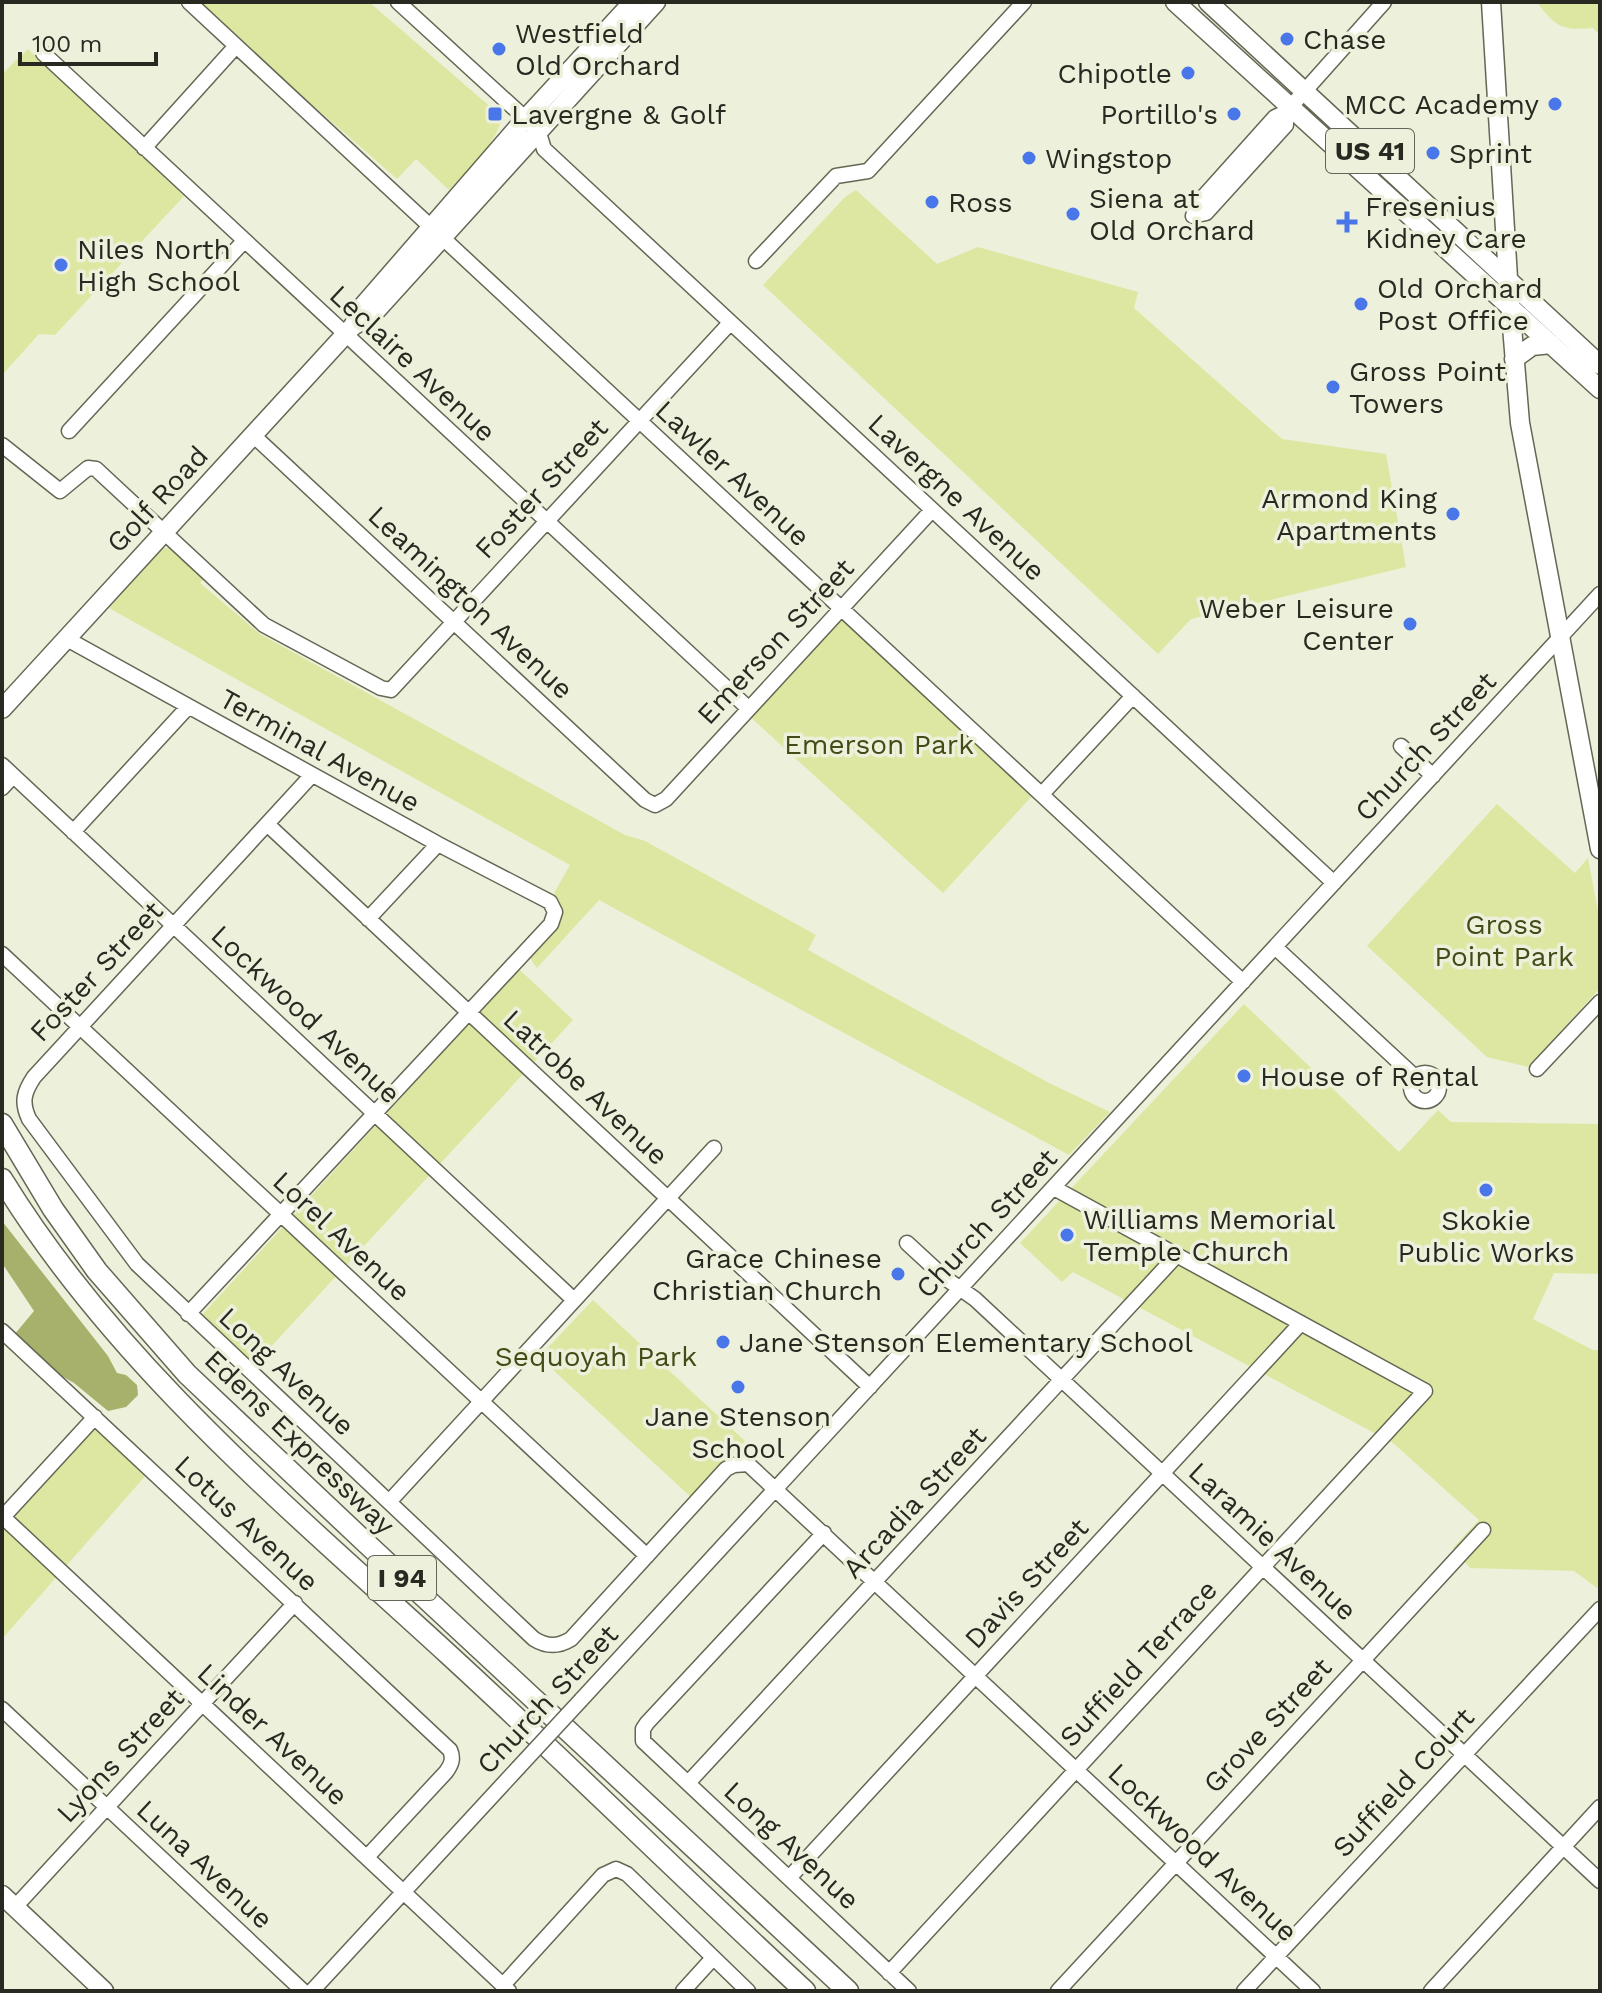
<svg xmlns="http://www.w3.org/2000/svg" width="1602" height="1993" viewBox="0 0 1602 1993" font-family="'Work Sans',sans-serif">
  <rect width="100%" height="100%" fill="#edf0db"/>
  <path fill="#dde7a2" d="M 195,2 L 369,2 L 501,116 C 501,140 465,172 449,190 L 416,159 L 397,179 Z
    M 1537,2 L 1600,2 L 1600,35 L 1593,28 C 1563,31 1555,27 1537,2 Z
    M 28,49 L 184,196 L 55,335 L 39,334 L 2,375 L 2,74 Z
    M 856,190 L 937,264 L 978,247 L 1138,292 L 1134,308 L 1282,439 L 1386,454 L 1406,567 L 1191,619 L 1158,654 L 763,285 L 845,197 Z
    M 170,547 L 206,576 L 200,583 L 260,634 L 625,835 L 645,841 L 816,935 L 808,950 L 1049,1083 L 1110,1112 L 1069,1155 L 599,900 L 537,968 L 527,954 L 559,918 L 554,893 L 570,865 L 109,608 L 162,549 Z
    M 840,617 L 1033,795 L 943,893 L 748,715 Z
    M 1497,804 L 1575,873 L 1588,858 L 1600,922 L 1600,988 L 1528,1067 L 1487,1057 L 1367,946 Z
    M 519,969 L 573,1020 L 254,1365 L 202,1315 Z
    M 1244,1004 L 1399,1152 L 1438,1110 L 1451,1122 L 1600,1124 L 1600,1274 L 1554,1273 L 1533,1319 L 1593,1350 L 1600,1350 L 1600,1590 L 1574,1571 L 1470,1568 L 1453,1548 L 1479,1520 L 1393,1443 L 1073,1272 L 1062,1282 L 1020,1243 Z
    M 593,1300 L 745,1441 L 692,1498 L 539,1357 Z
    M 93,1428 L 99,1429 L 147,1474 L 2,1639 L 2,1527 Z"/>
  <path fill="#a7b16b" d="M 2,1221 L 108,1356 L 117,1373 L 126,1375 L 137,1385 L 138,1395 L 126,1407 L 108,1411 L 74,1383 L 53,1371 L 14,1335 L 34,1311 L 2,1263 Z"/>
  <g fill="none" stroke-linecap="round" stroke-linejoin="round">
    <defs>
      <path id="minor" d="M 189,2 L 1243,982
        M 398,2 L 538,130 L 544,149 L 1334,883
        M 43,53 L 748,708
        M 144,148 L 236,46
        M 1193,216 L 1197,204 L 1275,117 L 1286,112 L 1384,2
        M 1193,216 L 1206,213 L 1286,125 L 1286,112
        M 756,261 L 836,176 L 868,171 L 1024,2
        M 69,431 L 244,241
        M 254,436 L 645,800 L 655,805 L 666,799 L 932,510
        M 2,445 L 60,491 L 88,468 L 96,469 L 264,625 L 381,688 L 391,690 L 730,323
        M 67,639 L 438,844 L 550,902 L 555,912 L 551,924 L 188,1314
        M 1401,746 L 1433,776
        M 2,765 L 574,1300
        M 312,775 L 34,1077 C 24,1092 21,1102 29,1119 L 137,1264 L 534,1639 C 547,1647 558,1647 571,1639 L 726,1469 L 734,1465 L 748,1464 L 1313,1991
        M 2,788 L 13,776
        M 1042,794 L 1133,696
        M 267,824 L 870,1387
        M 73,832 L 188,707
        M 368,919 L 438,844
        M 1275,947 L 1415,1077
        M 2,954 L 647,1556
        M 1537,1069 L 1600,1002
        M1411 1087a14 14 0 1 1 28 0a14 14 0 1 1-28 0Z
        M 907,1243 L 945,1278 L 975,1299 L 1600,1881
        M 2,1331 L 450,1750 C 454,1759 451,1765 446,1772 L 367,1857
        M 389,1502 L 714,1148
        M 2,1516 L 509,1991
        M 3,1517 L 95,1417
        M 824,1533 L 647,1723 L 643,1729 L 643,1741 L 909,1991
        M 581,1700 L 1600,594
        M 2,1709 L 303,1991
        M 688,1783 L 1177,1255
        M 789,1878 L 1301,1323
        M 15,1907 L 295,1603
        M 889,1973 L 1425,1391 L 1054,1188
        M 503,1985 L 603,1875 L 616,1869 L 627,1874 L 748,1991
        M 312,1991 L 518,1768
        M 683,1991 L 713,1958
        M 1058,1991 L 1483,1530
        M 1244,1991 L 1600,1609
        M 1431,1991 L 1600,1807"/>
      <path id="major" d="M 1175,2 L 1600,389
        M 1208,2 L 1600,365
        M 1491,2 L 1508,278 L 1520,423 L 1600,849
        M 354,324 L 363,306 L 526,118 L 633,2
        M 1514,359 L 1532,346 L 1551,344
        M 2,709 L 353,326 L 373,314 L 656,2
        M 2,1895 L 104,1991"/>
      <path id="highway" d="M 2,1124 L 53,1209 L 97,1271 L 187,1374 L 366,1543 L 848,1991
        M 2,1179 C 116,1365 289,1508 448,1654 C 569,1765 685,1880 805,1991"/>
    </defs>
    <use href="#minor" stroke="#646754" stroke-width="17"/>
    <use href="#major" stroke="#646754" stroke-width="21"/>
    <use href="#highway" stroke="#646754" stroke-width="23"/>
    <use href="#minor" stroke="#fff" stroke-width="14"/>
    <use href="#major" stroke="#fff" stroke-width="18"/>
    <use href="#highway" stroke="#fff" stroke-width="20"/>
    <defs>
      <path id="minor-bridge" d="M 518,1768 L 581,1700"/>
    </defs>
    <use href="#minor-bridge" stroke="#646754" stroke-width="17" stroke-linecap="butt"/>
    <use href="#minor-bridge" stroke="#fff" stroke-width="14"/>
  </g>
  <g fill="#4977e9" stroke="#edf0db" stroke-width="3">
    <circle cx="1287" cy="39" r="8"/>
    <circle cx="499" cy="49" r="8"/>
    <circle cx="1188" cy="73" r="8"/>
    <circle cx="1555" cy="104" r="8"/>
    <rect x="487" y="106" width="16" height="16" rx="4"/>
    <circle cx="1234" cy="114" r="8"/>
    <circle cx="1433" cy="153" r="8"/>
    <circle cx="1029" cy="158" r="8"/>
    <circle cx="932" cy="202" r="8"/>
    <circle cx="1073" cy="214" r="8"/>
    <path d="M1343 210h8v8h8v8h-8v8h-8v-8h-8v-8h8z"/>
    <circle cx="61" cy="265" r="8"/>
    <circle cx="1361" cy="304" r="8"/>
    <circle cx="1333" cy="387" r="8"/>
    <circle cx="1453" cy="514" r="8"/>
    <circle cx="1410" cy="624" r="8"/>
    <circle cx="1244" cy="1076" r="8"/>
    <circle cx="1486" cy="1190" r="8"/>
    <circle cx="1067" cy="1235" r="8"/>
    <circle cx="898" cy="1274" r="8"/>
    <circle cx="723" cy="1342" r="8"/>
    <circle cx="738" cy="1387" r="8"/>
  </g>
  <g text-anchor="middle" stroke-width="7" stroke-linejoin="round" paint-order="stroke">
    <g fill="#edf0db" stroke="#636559" stroke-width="2">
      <rect x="1326" y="129" width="88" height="44" rx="6"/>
      <rect x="368" y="1556" width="68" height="44" rx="6"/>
    </g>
    <g font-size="26" font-weight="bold" fill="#282921">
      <text x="1370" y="160">US 41</text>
      <text x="402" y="1587">I 94</text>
    </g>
    <g font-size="28" fill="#282921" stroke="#edf0db" text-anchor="start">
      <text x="515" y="43">Westfield<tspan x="515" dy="32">Old Orchard</tspan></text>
      <text x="1303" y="49">Chase</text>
      <text x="1172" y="83" text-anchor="end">Chipotle</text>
      <text x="1539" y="114" text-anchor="end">MCC Academy</text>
      <text x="511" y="124">Lavergne &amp; Golf</text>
      <text x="1218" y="124" text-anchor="end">Portillo's</text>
      <text x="1449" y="163">Sprint</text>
      <text x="1045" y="168">Wingstop</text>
      <text x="1089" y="208">Siena at<tspan x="1089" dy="32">Old Orchard</tspan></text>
      <text x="948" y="212">Ross</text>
      <text x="1365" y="216">Fresenius<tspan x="1365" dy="32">Kidney Care</tspan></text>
      <text x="77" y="259">Niles North<tspan x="77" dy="32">High School</tspan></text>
      <text x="1377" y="298">Old Orchard<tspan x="1377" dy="32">Post Office</tspan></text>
      <text x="1349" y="381">Gross Point<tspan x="1349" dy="32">Towers</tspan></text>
      <text x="1437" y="508" text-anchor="end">Armond King<tspan x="1437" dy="32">Apartments</tspan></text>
      <text x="1394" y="618" text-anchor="end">Weber Leisure<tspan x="1394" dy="32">Center</tspan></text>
      <text x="1260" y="1086">House of Rental</text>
      <text x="1083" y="1229">Williams Memorial<tspan x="1083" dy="32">Temple Church</tspan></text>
      <text x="1486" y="1230" text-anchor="middle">Skokie<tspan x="1486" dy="32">Public Works</tspan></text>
      <text x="882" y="1268" text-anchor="end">Grace Chinese<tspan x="882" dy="32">Christian Church</tspan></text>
      <text x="739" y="1352">Jane Stenson Elementary School</text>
      <text x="738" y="1426" text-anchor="middle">Jane Stenson<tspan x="738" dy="32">School</tspan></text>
    </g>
    <g font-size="28" fill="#282921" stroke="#edf0db">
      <text transform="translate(413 363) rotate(43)" y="10">Leclaire Avenue</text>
      <text transform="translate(733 473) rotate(43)" y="10">Lawler Avenue</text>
      <text transform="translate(541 488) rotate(-47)" y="10">Foster Street</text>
      <text transform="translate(957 497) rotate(43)" y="10">Lavergne Avenue</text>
      <text transform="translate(157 499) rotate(-47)" y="10">Golf Road</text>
      <text transform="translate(471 602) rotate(43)" y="10">Leamington Avenue</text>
      <text transform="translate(775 641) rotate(-47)" y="10">Emerson Street</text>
      <text transform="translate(1425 746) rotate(-47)" y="10">Church Street</text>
      <text transform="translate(320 750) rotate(29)" y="10">Terminal Avenue</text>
      <text transform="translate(96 971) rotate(-47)" y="10">Foster Street</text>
      <text transform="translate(306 1014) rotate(43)" y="10">Lockwood Avenue</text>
      <text transform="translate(586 1087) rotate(43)" y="10">Latrobe Avenue</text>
      <text transform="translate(986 1223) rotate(-47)" y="10">Church Street</text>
      <text transform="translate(342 1236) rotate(43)" y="10">Lorel Avenue</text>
      <text transform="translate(287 1371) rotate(43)" y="10">Long Avenue</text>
      <text transform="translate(300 1442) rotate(44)" y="10">Edens Expressway</text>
      <text transform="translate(914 1502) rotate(-47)" y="10">Arcadia Street</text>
      <text transform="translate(247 1523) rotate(43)" y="10">Lotus Avenue</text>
      <text transform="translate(1273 1541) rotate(43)" y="10">Laramie Avenue</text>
      <text transform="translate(1026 1583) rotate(-47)" y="10">Davis Street</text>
      <text transform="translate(1138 1663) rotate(-47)" y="10">Suffield Terrace</text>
      <text transform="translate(547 1699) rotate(-47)" y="10">Church Street</text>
      <text transform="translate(1267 1725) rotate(-47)" y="10">Grove Street</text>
      <text transform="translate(273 1734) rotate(43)" y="10">Linder Avenue</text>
      <text transform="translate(120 1755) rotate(-47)" y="10">Lyons Street</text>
      <text transform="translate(1403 1782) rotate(-47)" y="10">Suffield Court</text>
      <text transform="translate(792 1845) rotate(43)" y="10">Long Avenue</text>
      <text transform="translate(1203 1852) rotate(43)" y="10">Lockwood Avenue</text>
      <text transform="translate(205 1864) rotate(43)" y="10">Luna Avenue</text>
    </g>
    <g font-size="28" fill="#454b17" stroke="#edf0db">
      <text x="879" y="754">Emerson Park</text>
      <text x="1504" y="934">Gross<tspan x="1504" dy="32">Point Park</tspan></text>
      <text x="596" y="1366">Sequoyah Park</text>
    </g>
  </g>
  <rect width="1602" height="1993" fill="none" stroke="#282921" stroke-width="8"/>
  <path d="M20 52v12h136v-12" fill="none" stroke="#282921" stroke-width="4"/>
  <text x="32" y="52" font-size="24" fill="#282921" stroke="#edf0db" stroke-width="6" paint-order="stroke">100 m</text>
</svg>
